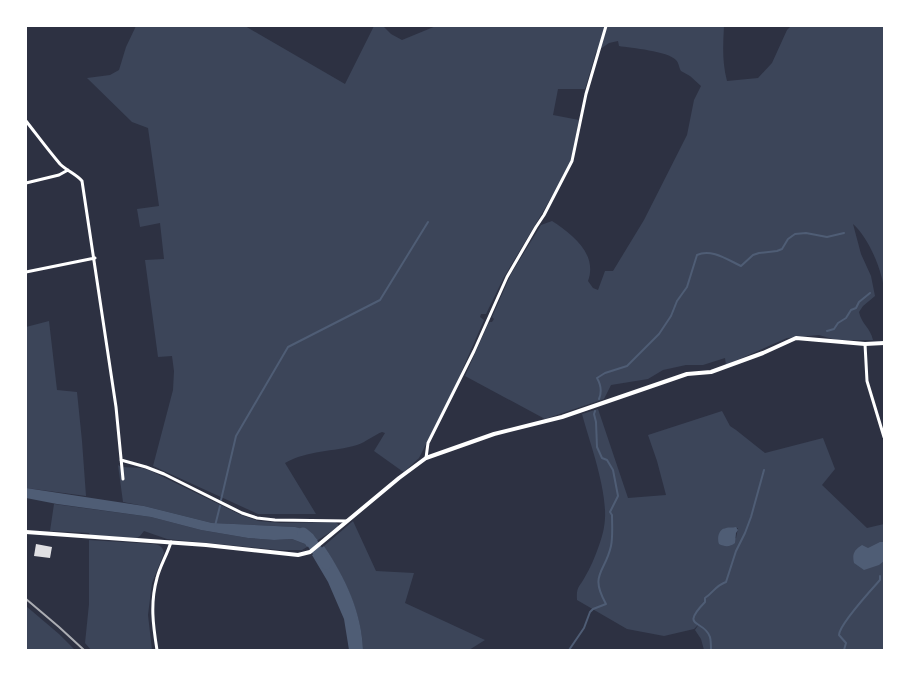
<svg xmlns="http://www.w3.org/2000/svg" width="910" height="676" viewBox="0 0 910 676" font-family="Bitter,serif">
  <rect width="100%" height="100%" fill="#2d3142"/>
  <path fill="#3c4559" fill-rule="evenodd" d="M 136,26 L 245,26 L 345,84 L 374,26 L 383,26 L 391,34 L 402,40 L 436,26 L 724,26 C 723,45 722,62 727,81 L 758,78 L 772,63 L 787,30 L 791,26 L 884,26 L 884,290 C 883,285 883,280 881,275 C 877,259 865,234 853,224 L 861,254 L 871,276 L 875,296 L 863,306 L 859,312 C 862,325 870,327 873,340 L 836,340 L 819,335 L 787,338 L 726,365 L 725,358 L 703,365 L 686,365 L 663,370 L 648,379 L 611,385 L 604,399 L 545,419 L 465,376 L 488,324 L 490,322 L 492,322 L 494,319 L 492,317 L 511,274 L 541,225 L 552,221 C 572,234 598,254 588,281 L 593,288 L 598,290 L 605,271 L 613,271 L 644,220 L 687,135 L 694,100 L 701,86 L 690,76 L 681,71 C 679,68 679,63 676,60 C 668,51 631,48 619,46 L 618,41 L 609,43 L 596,52 L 585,89 L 558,89 L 553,115 L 579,120 L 571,161 L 566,171 L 544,210 L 504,277 L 486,314 L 481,314 L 480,317 L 484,320 L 453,391 L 419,458 L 404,472 L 402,471 L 374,451 L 385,433 L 382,432 C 374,435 366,442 357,445 C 333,452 308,450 285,463 L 316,514 L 258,514 L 153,466 L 173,390 L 174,371 L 172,356 L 158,357 L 145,260 L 164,259 L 160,223 L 140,227 L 137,209 L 159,206 L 148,128 L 132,122 L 87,78 L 110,75 L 119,70 L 126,47 Z
    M 49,321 L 57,390 L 77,392 L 82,441 L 86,496 L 26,488 L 26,327 Z
    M 598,409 L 628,498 L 666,495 L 657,461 L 648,435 L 722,411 L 730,426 L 736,430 L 765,453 L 823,438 L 835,469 L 822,485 L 867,528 L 884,524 L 884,650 L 704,650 L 701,639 L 695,630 L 699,624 L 694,629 L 664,636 L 627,629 L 577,600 C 576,586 580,587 586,575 C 592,566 603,537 604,527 C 610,496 590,444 582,414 ZM 725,528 L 738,528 L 736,538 L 719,544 L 719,534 Z
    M 118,465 L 121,467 L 142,468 L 151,471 L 241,515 L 258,521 L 280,523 L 335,522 L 338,524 L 338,527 L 318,540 C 311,533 305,529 295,527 L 212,523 L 144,506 L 123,502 Z
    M 54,504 L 151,517 L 201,530 L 248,538 L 274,540 L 292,539 L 305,544 L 307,547 L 302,550 L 279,550 L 167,539 L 144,531 L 140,536 L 137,538 L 90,535 L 89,533 L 50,531 Z
    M 353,521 L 376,571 L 414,573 L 405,603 L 485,640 L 469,650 L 363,650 C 362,613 344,577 324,546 Z
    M 89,540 L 154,544 C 160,545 163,547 164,553 L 152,583 L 148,615 L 152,650 L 91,650 L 85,643 L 89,604 Z
    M 26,606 L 59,634 L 75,650 L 26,650 Z"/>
  <path fill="#4f5d75" d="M 26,488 L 144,506 L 212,523 L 295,527 C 305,529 311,533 318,540 L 307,547 L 305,544 L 292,539 L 274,540 L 248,538 L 201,530 L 151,517 L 57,504 L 26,498 Z
    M 736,527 L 738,530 L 736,533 L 735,543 C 730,547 725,547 719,544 C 717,539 718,529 726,528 C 729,527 732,528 736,527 Z
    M 880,542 L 884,542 L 884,561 L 879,565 L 864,570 L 854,563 C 852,554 854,550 862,545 L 868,548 Z
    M 324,546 C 345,577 362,613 363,650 L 349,650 L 344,619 L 328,582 L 312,555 Z"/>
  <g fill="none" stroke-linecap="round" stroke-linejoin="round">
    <path stroke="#4f5d75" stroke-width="2" d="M 827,331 L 834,329 L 838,323 L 846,318 L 851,310 L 856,308 L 859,302 L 870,293
      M 599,399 C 602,392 601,385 597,378 L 605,373 L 627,366 L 659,334 L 671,316 L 677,301 L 687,287 L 697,255 C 711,248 728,260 741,266 L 753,255 L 759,253 L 777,251 L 782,249 L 788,239 L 795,234 L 806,233 L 827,237 L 844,233
      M 221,500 L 236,436 L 288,347 L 380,300 L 428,222
      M 215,526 L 220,506
      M 569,650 L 584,628 L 590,612 L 593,609 L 606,604 C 589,574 605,573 611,546 C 613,536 612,525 612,515 L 610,512 L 618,496 L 613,470 L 607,460 L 602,458 L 597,447 L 596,422 L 594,414 L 595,411
      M 711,650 C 711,646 711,641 710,637 C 704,619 679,629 705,602 L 705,598 C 714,592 715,586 726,582 L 736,551 L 745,533 L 751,517 L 764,470
      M 844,650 L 846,643 L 839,635 C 839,625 871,590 880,580 L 880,576"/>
    <path stroke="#4f5d75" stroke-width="11" d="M 303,533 L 309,538 L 326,564"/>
  </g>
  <path fill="#e0e0e3" d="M 36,544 L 52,547 L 50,558 L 34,556 Z"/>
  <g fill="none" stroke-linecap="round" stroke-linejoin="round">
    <path stroke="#fff" stroke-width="3" d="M 26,121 C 37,135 48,150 60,164 C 67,171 76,174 82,181 L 116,407 L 123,479
      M 26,183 L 59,175 L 68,170
      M 26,272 L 95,258
      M 865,344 L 867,381 L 884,437
      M 426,458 L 428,443 L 474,351 L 507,277 L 536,227 L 544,215 L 572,161 L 586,94 L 606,26
      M 121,460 L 146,467 L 164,474 L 242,513 L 257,518 L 275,520 L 347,521
      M 157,650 C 153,625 150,603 157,578 C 160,566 167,555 171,542"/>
    <path stroke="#fff" stroke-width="4" d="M 26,532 L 206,545 L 298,555 L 310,552 L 399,478 L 426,458 L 494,434 L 562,417 L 687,374 L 711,372 L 763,353 L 796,338 L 865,344 L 884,343"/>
    <path stroke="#abadb3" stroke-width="2" d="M 26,599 L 59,627 L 84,650"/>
  </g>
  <rect width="910" height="676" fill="none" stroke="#ffffff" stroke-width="54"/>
</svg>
